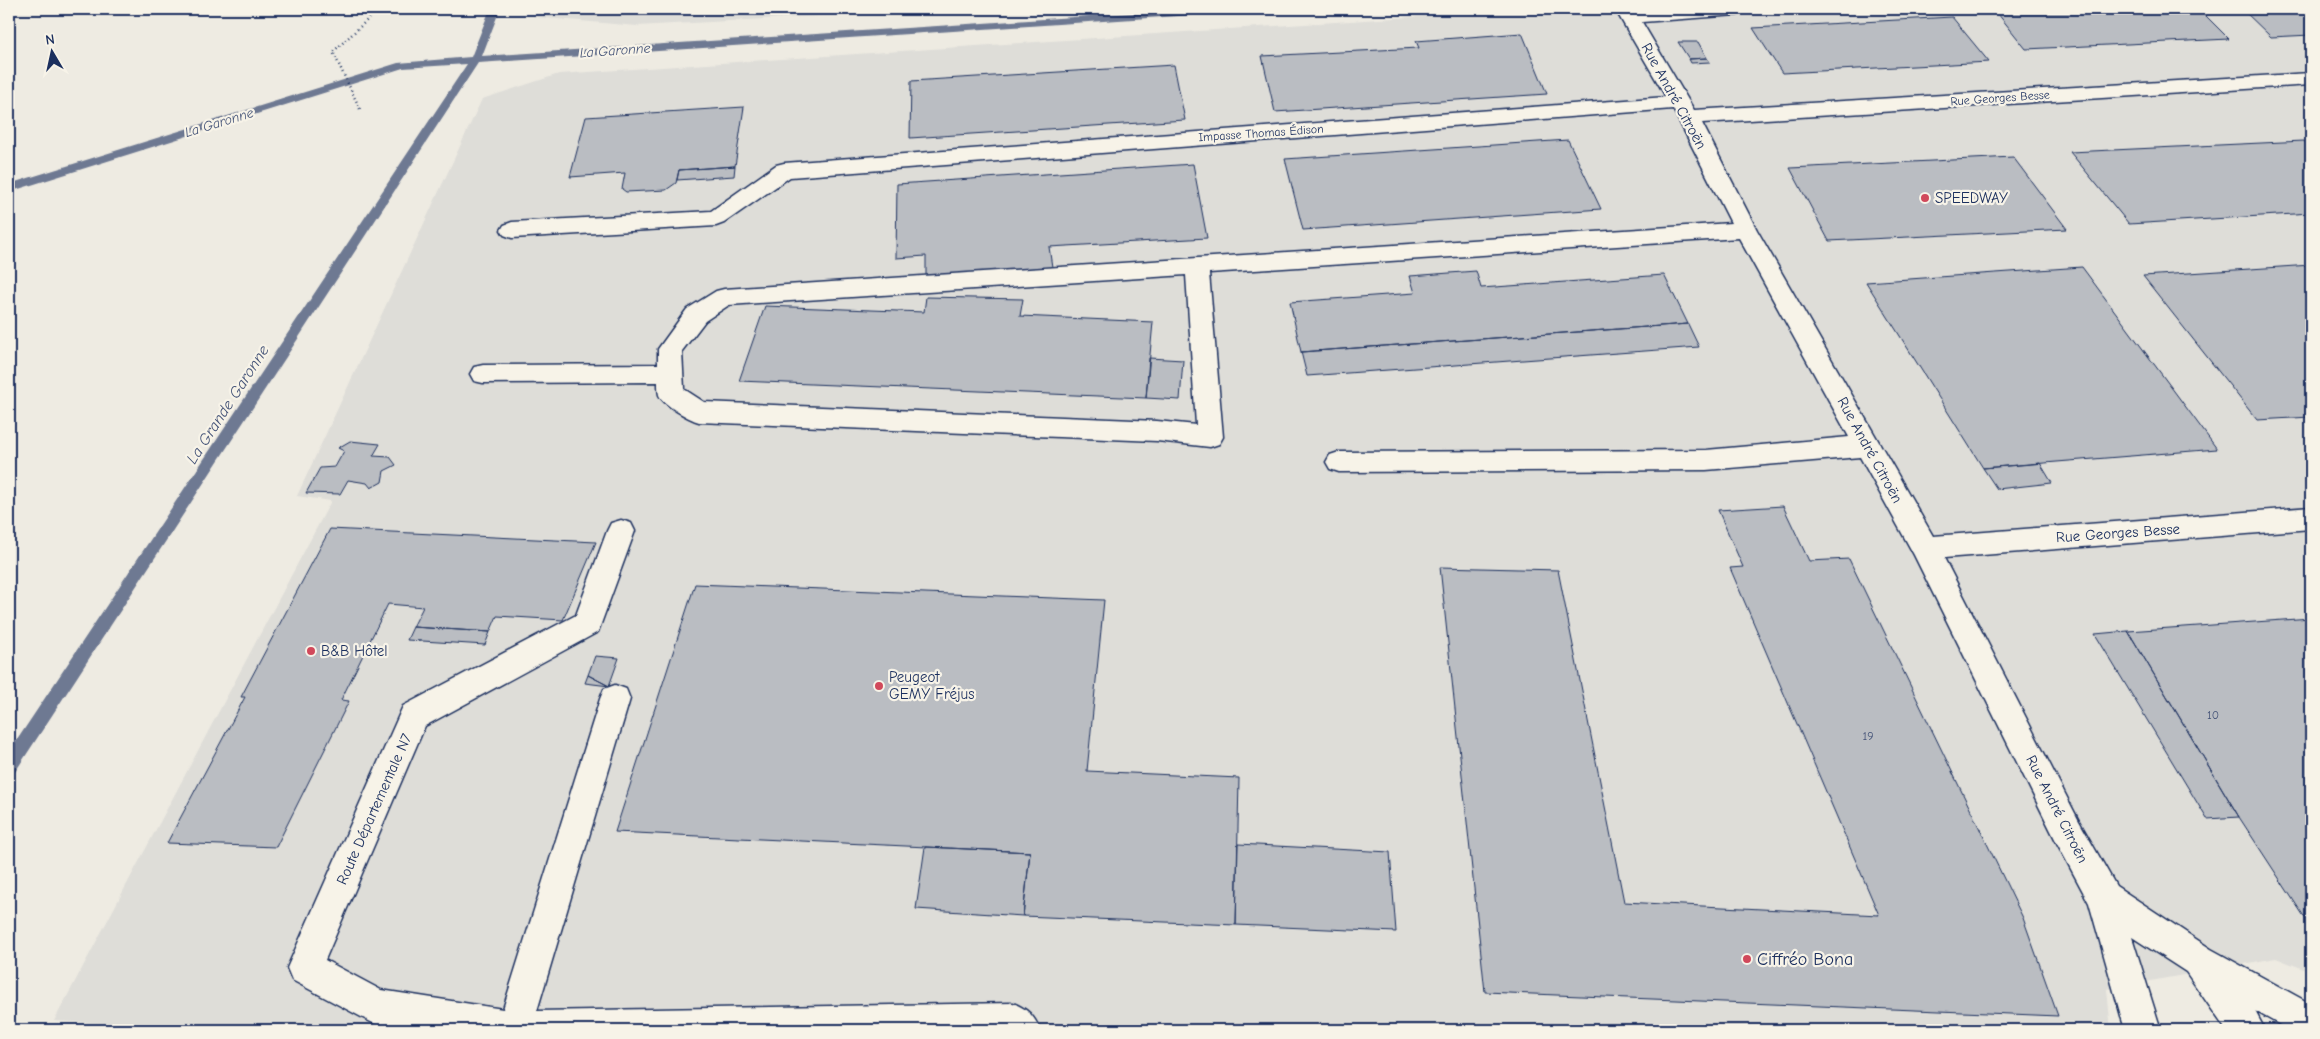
<svg xmlns="http://www.w3.org/2000/svg" width="2320" height="1039" viewBox="0 0 2320 1039" font-family="'Comic Neue',sans-serif">
  <rect width="100%" height="100%" fill="#eeebe2"/>
  <filter id="ink" filterUnits="userSpaceOnUse"><feTurbulence type="fractalNoise" baseFrequency=".02" numOctaves="2"/><feDisplacementMap in="SourceGraphic" scale="10" xChannelSelector="R" yChannelSelector="G"/><feConvolveMatrix kernelMatrix="1 2 1 2 8 2 1 2 1" color-interpolation-filters="sRGB"/></filter>
  <g filter="url(#ink)">
    <path fill="#deddd8" d="M 537,9 L 945,9 L 637,26 L 534,17 Z
      M 1529,9 L 2311,9 L 2311,972 L 2276,958 L 2107,989 L 2111,1030 L 230,1030 L 54,1021 L 331,501 L 297,496 L 482,99 L 559,74 Z"/>
    <g fill="none" stroke-linecap="round" stroke-linejoin="round">
      <path fill="#6e7992" fill-rule="evenodd" d="M 490,9 L 500,9 L 482,56 L 1194,9 L 1243,9 L 1238,12 L 478,63 L 15,772 L 9,774 L 9,752 L 467,64 L 403,68 L 9,192 L 9,184 L 398,63 L 471,57 Z"/>
    </g>
    <path fill="#babdc2" stroke="#1b2f5e" d="M 1994,9 L 2199,9 L 2229,39 L 2026,49 Z
      M 2242,9 L 2311,9 L 2311,35 L 2271,37 Z
      M 1952,17 L 1989,62 L 1782,73 L 1753,28 Z
      M 1522,33 L 1547,94 L 1275,112 L 1262,56 L 1419,48 L 1416,41 Z
      M 1678,42 L 1698,42 L 1707,58 L 1689,59 Z
      M 1707,58 L 1710,62 L 1691,63 L 1689,59 Z
      M 1174,65 L 1185,120 L 910,138 L 911,81 Z
      M 744,107 L 735,166 L 679,170 L 676,183 L 666,190 L 626,192 L 622,189 L 625,173 L 570,177 L 586,117 Z
      M 1568,140 L 1601,209 L 1303,230 L 1285,159 Z
      M 2304,141 L 2311,149 L 2311,213 L 2129,224 L 2070,152 Z
      M 2013,157 L 2067,229 L 1829,241 L 1790,168 Z
      M 1193,164 L 1207,238 L 1049,247 L 1052,267 L 926,276 L 926,256 L 896,258 L 897,184 Z
      M 735,166 L 734,176 L 677,180 L 679,170 Z
      M 2311,265 L 2311,417 L 2257,420 L 2143,276 Z
      M 2082,267 L 2217,449 L 1983,468 L 1866,282 Z
      M 1476,271 L 1481,288 L 1664,275 L 1688,324 L 1301,352 L 1290,302 L 1415,293 L 1410,276 Z
      M 926,297 L 1023,299 L 1020,316 L 1153,322 L 1146,398 L 739,381 L 765,306 L 924,312 Z
      M 1688,324 L 1699,347 L 1307,376 L 1301,352 Z
      M 1149,358 L 1183,360 L 1180,400 L 1146,398 Z
      M 350,441 L 380,444 L 373,456 L 390,457 L 396,465 L 384,471 L 382,482 L 371,488 L 367,483 L 348,480 L 340,494 L 306,493 L 320,468 L 335,467 L 344,451 L 338,448 Z
      M 2040,463 L 2052,483 L 1997,489 L 1983,468 Z
      M 1783,506 L 1809,561 L 1849,559 L 2023,918 L 2058,1016 L 1485,992 L 1440,567 L 1558,570 L 1624,902 L 1879,915 L 1730,568 L 1743,567 L 1718,510 Z
      M 330,529 L 596,542 L 563,620 L 497,616 L 490,632 L 413,627 L 423,607 L 388,604 L 341,700 L 349,701 L 276,847 L 167,843 L 245,697 L 241,697 Z
      M 695,584 L 1104,600 L 1087,771 L 1239,778 L 1236,925 L 1023,916 L 1030,852 L 615,832 Z
      M 2311,618 L 2311,918 L 2305,918 L 2239,817 L 2128,631 Z
      M 413,627 L 490,632 L 485,645 L 407,640 Z
      M 2128,631 L 2239,817 L 2207,819 L 2095,634 Z
      M 595,656 L 619,658 L 609,686 L 588,675 Z
      M 588,675 L 609,686 L 585,683 Z
      M 1238,844 L 1390,852 L 1396,932 L 1236,925 Z
      M 925,847 L 1030,852 L 1023,916 L 916,909 Z"/>
    <g fill="none" stroke-linecap="round" stroke-linejoin="round">
      <defs>
        <path id="minor" d="M 1615,9 L 1635,9 L 1636,11 L 1747,9 L 1744,13 L 1737,15 L 1642,22 L 1694,110 L 2311,73 L 2311,85 L 1702,123 L 1757,230 L 1933,536 L 2311,507 L 2311,529 L 1944,558 L 2079,821 L 2116,886 L 2211,949 L 2311,1004 L 2311,1030 L 2289,1030 L 2255,1011 L 2265,1030 L 2226,1030 L 2186,972 L 2132,937 L 2161,1030 L 2125,1030 L 2089,903 L 2057,843 L 1914,555 L 1860,457 L 1706,470 L 1339,472 L 1330,469 L 1326,462 L 1330,455 L 1339,452 L 1706,450 L 1849,437 L 1739,238 L 1209,273 L 1223,437 L 1219,444 L 1210,447 L 1157,441 L 699,422 C 689,419 663,405 659,395 C 658,391 658,386 658,382 L 483,383 L 474,381 L 470,374 L 474,367 L 483,365 L 658,364 L 658,349 L 687,309 L 716,291 L 724,289 L 1731,223 L 1673,109 L 790,177 L 724,223 L 716,226 L 512,238 L 504,235 L 501,230 L 504,225 L 512,222 L 711,211 L 776,165 L 784,163 L 1666,97 ZM 1186,275 L 1196,425 L 1157,421 L 704,402 L 684,389 L 682,351 L 705,321 L 729,305 Z
          M 621,520 L 631,523 L 635,531 L 598,632 L 425,726 L 325,960 L 381,990 L 503,1009 L 600,699 L 604,689 L 615,685 L 626,689 L 630,699 L 537,1011 L 1013,1003 C 1027,1009 1034,1015 1040,1030 L 412,1030 L 377,1025 L 365,1019 L 292,980 L 287,968 L 403,706 L 576,615 L 607,531 L 611,523 Z"/>
      </defs>
      <use href="#minor" stroke="#1b2f5e" stroke-width="3"/>
      <path stroke="#1b2f5e" stroke-width="2.5" stroke-dasharray="1 3" stroke-linecap="butt" d="M 360,109 L 333,52 L 379,9"/>
      <use href="#minor" fill="#f7f3e8" fill-rule="evenodd"/>
    </g>
  </g>
  <g fill="#d1495b" stroke="#f7f3e8" stroke-width="2">
    <circle cx="1925" cy="198" r="5"/>
    <circle cx="311" cy="651" r="5"/>
    <circle cx="879" cy="686" r="5"/>
    <circle cx="1747" cy="959" r="5"/>
  </g>
  <g text-anchor="middle" stroke-width="4.5" stroke-linejoin="round" paint-order="stroke">
    <g font-size="12" fill="#1b2f5e" stroke="#f7f3e8">
      <text transform="translate(2000 98) rotate(-4)" y="4">Rue Georges Besse</text>
      <text transform="translate(1261 133) rotate(-4)" y="4">Impasse Thomas Édison</text>
    </g>
    <g font-size="12" fill="#435277">
      <text x="2213" y="719">10</text>
      <text x="1868" y="740">19</text>
    </g>
    <g font-size="14" font-style="italic" fill="#455478" stroke="#f7f3e8">
      <text transform="translate(615 50) rotate(-4)" y="5">La Garonne</text>
      <text transform="translate(219 122) rotate(-17)" y="5">La Garonne</text>
    </g>
    <g font-size="15" fill="#1b2f5e" stroke="#f7f3e8">
      <text transform="translate(1674 96) rotate(61)" y="5">Rue André Citroën</text>
      <text transform="translate(1870 450) rotate(61)" y="5">Rue André Citroën</text>
      <text transform="translate(2118 533) rotate(-4)" y="5">Rue Georges Besse</text>
      <text transform="translate(374 809) rotate(-66)" y="5">Route Départementale N7</text>
      <text transform="translate(2057 809) rotate(63)" y="5">Rue André Citroën</text>
    </g>
    <g font-size="15" fill="#1b2f5e" stroke="#f7f3e8" text-anchor="start">
      <text x="1935" y="203">SPEEDWAY</text>
      <text x="321" y="656">B&amp;B Hôtel</text>
      <text x="889" y="682">Peugeot<tspan x="889" dy="17">GEMY Fréjus</tspan></text>
    </g>
    <g font-size="16" font-style="italic" fill="#455478" stroke="#f7f3e8">
      <text transform="translate(227 404) rotate(-57)" y="6">La Grande Garonne</text>
    </g>
    <g font-size="18" fill="#1b2f5e" stroke="#f7f3e8" text-anchor="start">
      <text x="1757" y="965">Ciffréo Bona</text>
    </g>
  </g>
  <rect width="2320" height="1039" fill="none" stroke="#f7f3e8" stroke-width="30"/>
  <rect x="15" y="15" width="2290" height="1009" fill="none" stroke="#1b2f5e" stroke-width="2" filter="url(#ink)"/>
  <g transform="translate(52 52) rotate(351)" stroke="#f7f3e8" stroke-width="4" paint-order="stroke">
  <path d="M0-4L9 19L0 12L-9 19Z" fill="#1b2f5e"/>
  <text y="-8" font-size="14" font-weight="bold" text-anchor="middle" fill="#1b2f5e">N</text>
  </g>
</svg>
